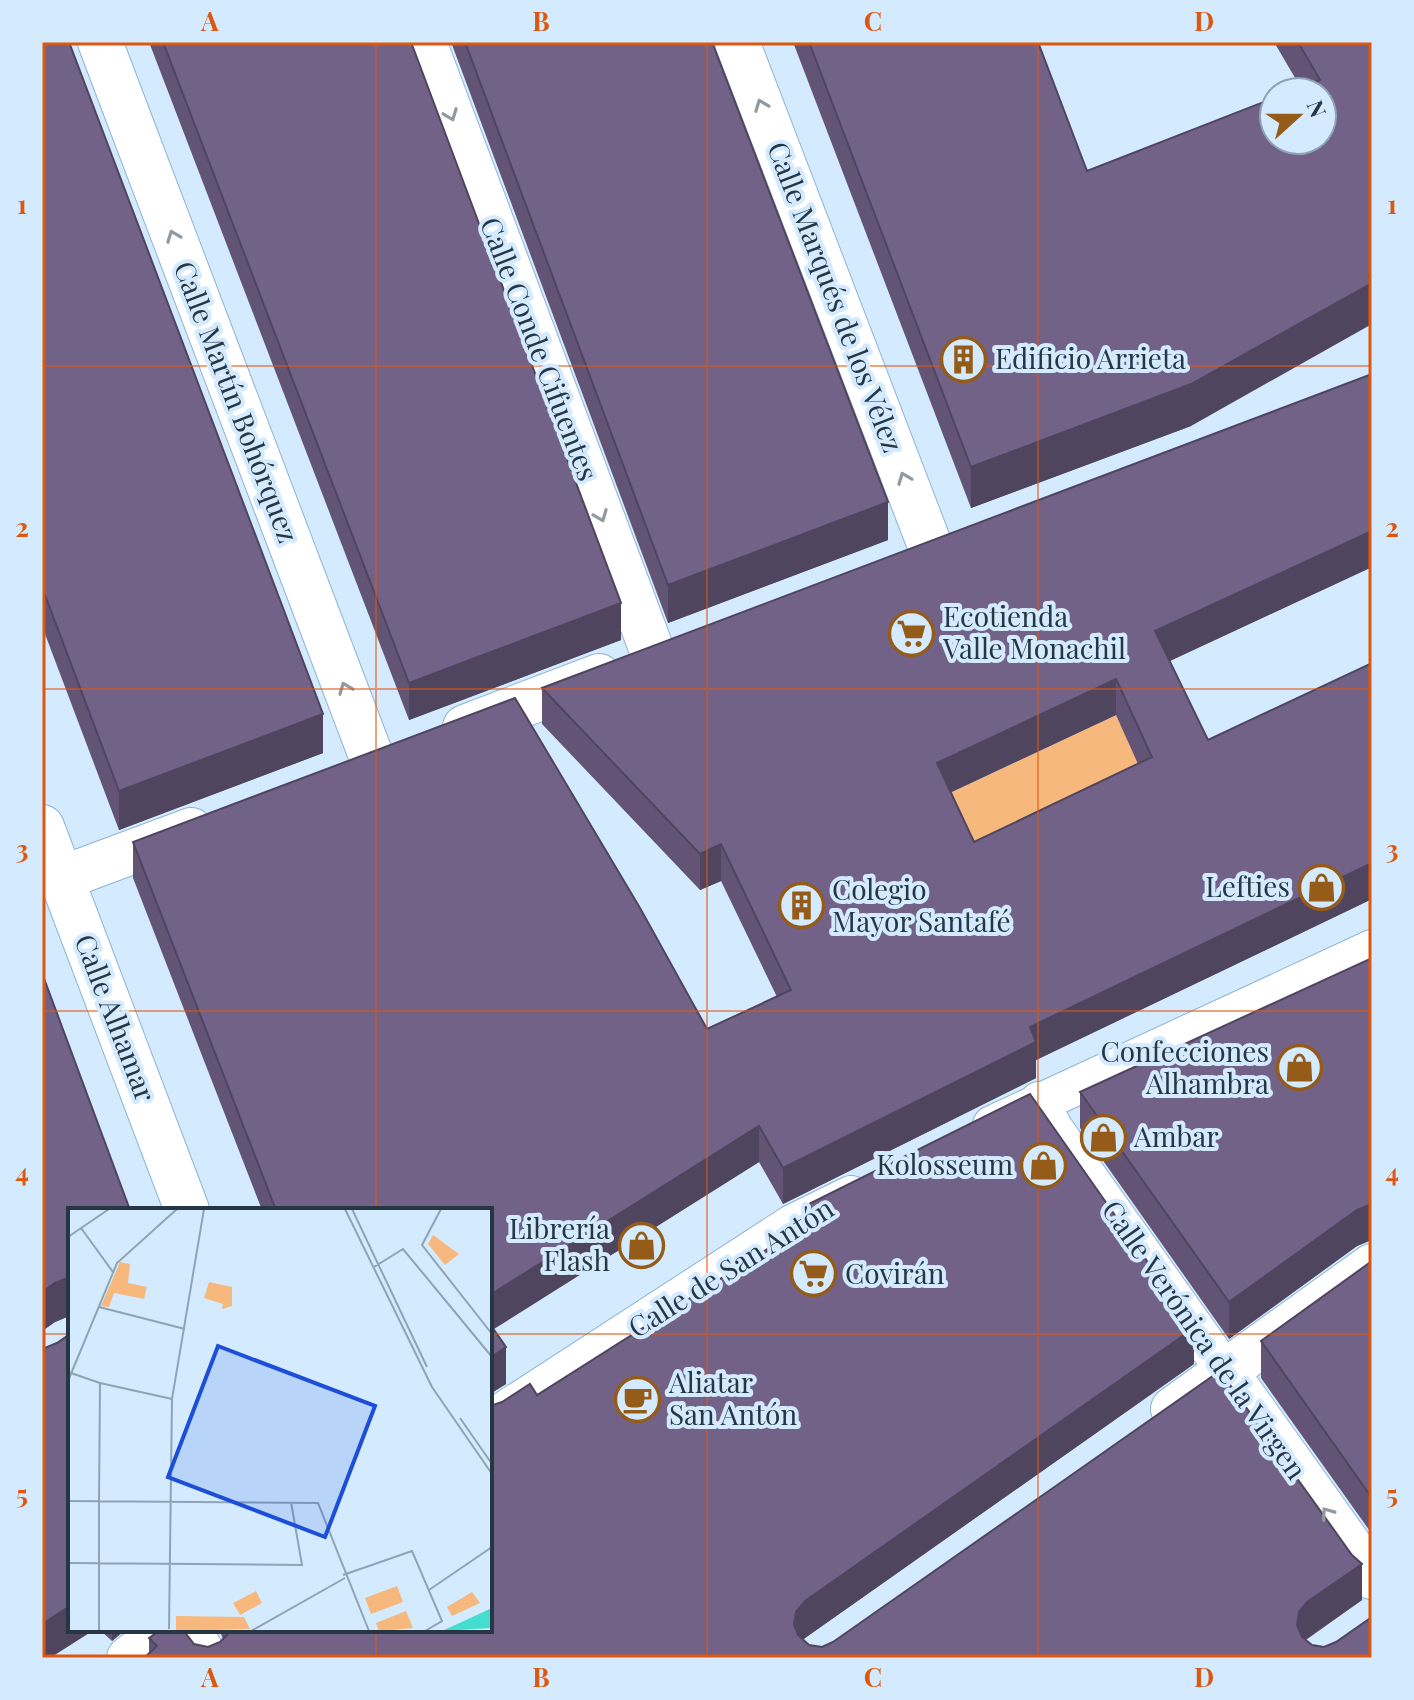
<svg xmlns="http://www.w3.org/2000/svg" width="1414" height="1700" viewBox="0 0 1414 1700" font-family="'Playfair Display',serif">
  <rect width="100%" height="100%" fill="#d4ebff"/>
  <path fill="#f6b87d" d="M 1116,715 L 1152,793 L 1014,859 L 953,835 L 937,799 Z"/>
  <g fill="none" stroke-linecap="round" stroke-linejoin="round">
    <defs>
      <path id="pedestrian" d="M 1039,1101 L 1054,1129 L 1226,1372
        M 992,1125 L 1372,949
        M 490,1420 L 792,1224 L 851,1195"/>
      <path id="minor" d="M 100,42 L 373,761
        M 424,42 L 654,656
        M 737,42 L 932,551
        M 465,727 L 599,676
        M 62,878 L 191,830
        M 1226,1372 L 1372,1577
        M 1173,1409 L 1372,1266
        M 188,1630 L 206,1658"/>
      <path id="secondary" d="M 42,827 L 187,1210
        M 129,1658 L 166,1630"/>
    </defs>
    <use href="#pedestrian" stroke="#8eb3d3" stroke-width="40"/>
    <use href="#minor" stroke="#8eb3d3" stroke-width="46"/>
    <use href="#secondary" stroke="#8eb3d3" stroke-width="46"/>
    <use href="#pedestrian" stroke="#fff" stroke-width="38"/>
    <use href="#minor" stroke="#fff" stroke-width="44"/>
    <use href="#secondary" stroke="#fff" stroke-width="44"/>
  </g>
  <path fill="#635475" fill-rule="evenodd" d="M 42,42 L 323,753 L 119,830 L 42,626 Z
    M 149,42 L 411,42 L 621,640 L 409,720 Z
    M 451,42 L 712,42 L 888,540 L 668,623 Z
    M 793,42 L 1038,42 L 1087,171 L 1301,88 L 1274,42 L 1372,42 L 1191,426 L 971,508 Z
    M 1372,567 L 1169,661 L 1208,740 L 1372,663 L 1372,899 L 1036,1060 L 1036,1078 L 783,1204 L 759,1162 L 494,1329 L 506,1384 L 490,1394 L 490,1210 L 262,1210 L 133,878 L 133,842 L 707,1029 L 777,997 L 721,881 L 700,890 L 542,724 L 542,688 ZM 1116,715 L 1138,764 L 974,842 L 950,792 Z
    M 1372,958 L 1372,1242 L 1369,1241 L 1357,1246 L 1229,1339 L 1080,1128 L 1080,1092 Z
    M 42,973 L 70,1210 L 70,1318 L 67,1317 L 55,1322 L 42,1331 Z
    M 805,1206 L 1194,1364 L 805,1638 L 803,1640 L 809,1645 L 822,1647 L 1362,1600 L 1306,1640 L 1312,1645 L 1372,1658 L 149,1654 L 149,1638 L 194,1644 L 208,1647 L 220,1642 L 223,1639 L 221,1634 L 221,1630 L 490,1630 L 537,1395 L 805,1225 Z
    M 1372,1261 L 1372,1534 L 1261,1378 L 1261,1341 Z
    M 100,1630 L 125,1630 L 112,1641 Z"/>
  <path fill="#50455f" d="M 1372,274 L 1372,324 L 1191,426 L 971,508 L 971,467 Z
    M 888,502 L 888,540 L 668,623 L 668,585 Z
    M 1372,531 L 1372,567 L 1155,668 L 1155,631 Z
    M 621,603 L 621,640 L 409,720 L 409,683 Z
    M 1116,679 L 1116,715 L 937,799 L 937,763 Z
    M 323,714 L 323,753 L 119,830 L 119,791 Z
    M 721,844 L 721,881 L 700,890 L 700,854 Z
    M 1372,863 L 1372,899 L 1036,1060 L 1036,1078 L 783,1204 L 783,1168 L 1030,1027 Z
    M 759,1126 L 759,1162 L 490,1331 L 490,1295 Z
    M 1369,1205 L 1369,1241 L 1357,1246 L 1229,1339 L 1229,1302 L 1357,1210 Z
    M 67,1278 L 67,1317 L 55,1322 L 42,1331 L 42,1292 L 55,1283 Z
    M 1194,1328 L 1194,1364 L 805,1638 L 796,1648 L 794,1625 L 796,1612 L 805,1601 Z
    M 506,1347 L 506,1384 L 490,1394 L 490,1358 Z
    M 1362,1564 L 1362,1600 L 1307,1638 L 1299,1648 L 1297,1625 L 1299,1612 L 1307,1602 Z
    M 70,1606 L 70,1630 L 94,1630 L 50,1658 L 42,1658 L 42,1624 Z
    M 112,1630 L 125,1630 L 112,1641 Z"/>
  <path fill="#736288" stroke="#50455f" stroke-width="2" fill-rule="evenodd" d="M 42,42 L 69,42 L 323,714 L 119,791 L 42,587 Z
    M 163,42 L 411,42 L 621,603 L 409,683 Z
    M 465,42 L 712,42 L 888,502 L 668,585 Z
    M 809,42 L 1038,42 L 1087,171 L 1274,98 L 1274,140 L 1322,140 L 1322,92 L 1290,92 L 1320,80 L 1298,42 L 1372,42 L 1372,274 L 1369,275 L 1372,283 L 1191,384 L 971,467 Z
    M 1372,374 L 1372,531 L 1155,631 L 1208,740 L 1372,663 L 1372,863 L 1030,1027 L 1036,1042 L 783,1168 L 759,1126 L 490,1295 L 490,1210 L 276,1210 L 133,842 L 515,698 L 640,908 L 707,1029 L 791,990 L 721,844 L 700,854 L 542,688 ZM 1116,679 L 1152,757 L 974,842 L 937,763 Z
    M 1372,958 L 1372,1206 L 1369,1205 L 1357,1210 L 1229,1302 L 1080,1092 Z
    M 42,973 L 130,1210 L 70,1210 L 70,1279 L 67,1278 L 55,1283 L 42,1292 Z
    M 1030,1094 L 1194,1328 L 805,1601 L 796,1612 L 794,1625 L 798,1635 L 809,1645 L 822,1647 L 833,1642 L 1220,1371 L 1352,1555 L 1362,1564 L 1307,1602 L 1299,1612 L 1297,1625 L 1302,1637 L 1312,1645 L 1324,1647 L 1336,1642 L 1372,1617 L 1372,1658 L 144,1658 L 157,1646 L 149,1638 L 160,1630 L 183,1630 L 194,1644 L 208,1647 L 220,1642 L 228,1634 L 229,1630 L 490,1630 L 490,1406 L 502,1402 L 530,1384 L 537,1395 L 813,1220 L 805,1206 Z
    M 1372,1261 L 1372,1498 L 1261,1341 Z
    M 490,1324 L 506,1347 L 490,1358 Z
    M 70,1334 L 70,1606 L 42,1624 L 42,1347 L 45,1348 L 57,1343 Z"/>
  <defs><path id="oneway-chevron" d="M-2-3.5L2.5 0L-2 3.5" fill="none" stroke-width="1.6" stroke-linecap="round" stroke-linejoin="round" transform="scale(2)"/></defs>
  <g stroke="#929aa1">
    <use href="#oneway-chevron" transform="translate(761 105) rotate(-111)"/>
    <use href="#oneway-chevron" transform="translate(451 115) rotate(69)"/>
    <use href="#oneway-chevron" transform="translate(173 236) rotate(-111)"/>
    <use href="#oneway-chevron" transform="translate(904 478) rotate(-111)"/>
    <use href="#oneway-chevron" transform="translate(601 516) rotate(69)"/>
    <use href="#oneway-chevron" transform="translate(345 688) rotate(-111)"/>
    <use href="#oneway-chevron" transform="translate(1327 1513) rotate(-126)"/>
  </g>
  <path fill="none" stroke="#de570f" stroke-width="2" stroke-opacity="0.55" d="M 376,42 L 376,1210M 707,42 L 707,1658M 1038,42 L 1038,1658M 42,366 L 1372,366M 42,689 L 1372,689M 42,1011 L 1372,1011M 42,1334 L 70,1334M 490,1334 L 1372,1334M 376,1630 L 376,1658"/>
  <defs>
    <symbol id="building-ring" viewBox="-11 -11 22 22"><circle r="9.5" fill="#d4ebff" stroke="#955c19" stroke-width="1.5"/><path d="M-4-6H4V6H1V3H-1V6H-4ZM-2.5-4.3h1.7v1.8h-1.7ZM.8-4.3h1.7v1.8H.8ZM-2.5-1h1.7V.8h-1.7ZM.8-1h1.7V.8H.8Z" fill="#955c19"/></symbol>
    <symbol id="supermarket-ring" viewBox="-11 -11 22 22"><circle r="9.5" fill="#d4ebff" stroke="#955c19" stroke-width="1.5"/><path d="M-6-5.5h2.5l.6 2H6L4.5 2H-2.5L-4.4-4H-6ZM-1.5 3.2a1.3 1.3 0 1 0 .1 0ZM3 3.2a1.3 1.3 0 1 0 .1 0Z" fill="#955c19"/></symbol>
    <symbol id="shop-ring" viewBox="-11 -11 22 22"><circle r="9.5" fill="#d4ebff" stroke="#955c19" stroke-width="1.5"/><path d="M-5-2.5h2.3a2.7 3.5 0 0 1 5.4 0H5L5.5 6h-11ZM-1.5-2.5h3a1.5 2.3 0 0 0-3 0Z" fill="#955c19"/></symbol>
    <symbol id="cafe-ring" viewBox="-11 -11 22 22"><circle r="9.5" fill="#d4ebff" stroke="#955c19" stroke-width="1.5"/><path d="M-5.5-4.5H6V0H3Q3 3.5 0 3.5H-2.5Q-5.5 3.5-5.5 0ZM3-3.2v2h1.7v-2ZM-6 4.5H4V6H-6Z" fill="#955c19"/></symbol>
  </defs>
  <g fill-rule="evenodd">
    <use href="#building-ring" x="938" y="334" width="51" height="51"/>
    <use href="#supermarket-ring" x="886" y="608" width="51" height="51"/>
    <use href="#shop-ring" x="1296" y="862" width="51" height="51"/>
    <use href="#building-ring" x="776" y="880" width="51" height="51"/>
    <use href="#shop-ring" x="1274" y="1042" width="51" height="51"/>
    <use href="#shop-ring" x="1078" y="1112" width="51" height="51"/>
    <use href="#shop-ring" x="1018" y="1140" width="51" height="51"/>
    <use href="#shop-ring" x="616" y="1220" width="51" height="51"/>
    <use href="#supermarket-ring" x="788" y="1248" width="51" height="51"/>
    <use href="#cafe-ring" x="612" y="1374" width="51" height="51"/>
  </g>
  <g text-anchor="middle" stroke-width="8" stroke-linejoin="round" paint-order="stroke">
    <g font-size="28" fill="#263643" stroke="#d4ebff">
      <text transform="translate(835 297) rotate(69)" y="10">Calle Marqués de los Vélez</text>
      <text transform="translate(539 349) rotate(69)" y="10">Calle Conde Cifuentes</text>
      <text transform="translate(236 402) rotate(69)" y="10">Calle Martín Bohórquez</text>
      <text transform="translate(115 1018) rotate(69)" y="10">Calle Alhamar</text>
      <text transform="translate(731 1268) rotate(-32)" y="10">Calle de San Antón</text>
      <text transform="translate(1204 1340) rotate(55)" y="10">Calle Verónica de la Virgen</text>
    </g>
    <g font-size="28" fill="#263643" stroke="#d4ebff" text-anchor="start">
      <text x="995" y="369">Edificio Arrieta</text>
      <text x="943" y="627">Ecotienda<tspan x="943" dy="32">Valle Monachil</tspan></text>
      <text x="1290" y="897" text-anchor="end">Lefties</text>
      <text x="832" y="900">Colegio<tspan x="832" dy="32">Mayor Santafé</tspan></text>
      <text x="1269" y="1062" text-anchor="end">Confecciones<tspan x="1269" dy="32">Alhambra</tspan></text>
      <text x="1134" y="1147">Ambar</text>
      <text x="1013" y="1175" text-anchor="end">Kolosseum</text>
      <text x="610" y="1239" text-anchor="end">Librería<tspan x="610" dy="32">Flash</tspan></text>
      <text x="845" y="1284">Covirán</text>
      <text x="669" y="1393">Aliatar<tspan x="669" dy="32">San Antón</tspan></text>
    </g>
  </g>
  <g transform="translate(68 1208)">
    <rect width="424" height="424" fill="#d4ebff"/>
    <path d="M 365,27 L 391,46 L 377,57 L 360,36 ZM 52,54 L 62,56 L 60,75 L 79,79 L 76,91 L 46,85 L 41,99 L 33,98 ZM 141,74 L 164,79 L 164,98 L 154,101 L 155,96 L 136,90 ZM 329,378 L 335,394 L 303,406 L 297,390 ZM 188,383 L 194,395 L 172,407 L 165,395 ZM 404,384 L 412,395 L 384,408 L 379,399 ZM 338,403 L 345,420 L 311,423 L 308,415 ZM 108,408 L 176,409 L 182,421 L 108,423 Z" fill="#f6b87d"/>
    <path d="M 424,400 L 424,420 L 374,423 Z" fill="#45dece"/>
    <path fill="none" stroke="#8ea3b4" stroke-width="2" d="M 277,1 L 364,179 L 424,266M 284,1 L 359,159M 373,1 L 354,37 L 424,126M 13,20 L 45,64M 0,29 L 41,1M 306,59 L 335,41 L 424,149M 31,99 L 117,121M 0,164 L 32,175 L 31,293M 0,173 L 49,55 L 109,1M 32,175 L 104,191M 392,210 L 424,256M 0,293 L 250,295 L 301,423M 0,355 L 234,357 L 223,294M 275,367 L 344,343 L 374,413 L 357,423M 361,382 L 424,339M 101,421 L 104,191 L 136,1M 31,423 L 31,293M 183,423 L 277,370"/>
    <path fill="#1d4ed8" fill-opacity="0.15" stroke="#1d4ed8" stroke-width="4" d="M 150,138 L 307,198 L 257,329 L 100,269 Z"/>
    <rect width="424" height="424" fill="none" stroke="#263643" stroke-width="4"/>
  </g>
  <rect width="1414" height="1700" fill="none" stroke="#d4ebff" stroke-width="88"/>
  <g transform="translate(1298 116) rotate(69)"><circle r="38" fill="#d4ebff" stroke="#8ea3b4" stroke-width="2"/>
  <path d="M0-6L14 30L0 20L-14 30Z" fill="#955c19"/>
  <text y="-12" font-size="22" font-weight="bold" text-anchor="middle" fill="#263643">N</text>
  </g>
  <rect x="44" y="44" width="1326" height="1612" fill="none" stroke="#de570f" stroke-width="3"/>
  <g font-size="26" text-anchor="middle" font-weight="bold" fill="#de570f">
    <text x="210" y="31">A</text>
    <text x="541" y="31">B</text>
    <text x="873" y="31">C</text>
    <text x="1204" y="31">D</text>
    <text x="22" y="214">1</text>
    <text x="1392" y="214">1</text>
    <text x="22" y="537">2</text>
    <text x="1392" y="537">2</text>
    <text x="22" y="859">3</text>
    <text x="1392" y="859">3</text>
    <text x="22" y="1182">4</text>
    <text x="1392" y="1182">4</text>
    <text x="22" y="1504">5</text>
    <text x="1392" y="1504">5</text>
    <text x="210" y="1687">A</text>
    <text x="541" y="1687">B</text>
    <text x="873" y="1687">C</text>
    <text x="1204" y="1687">D</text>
  </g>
</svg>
